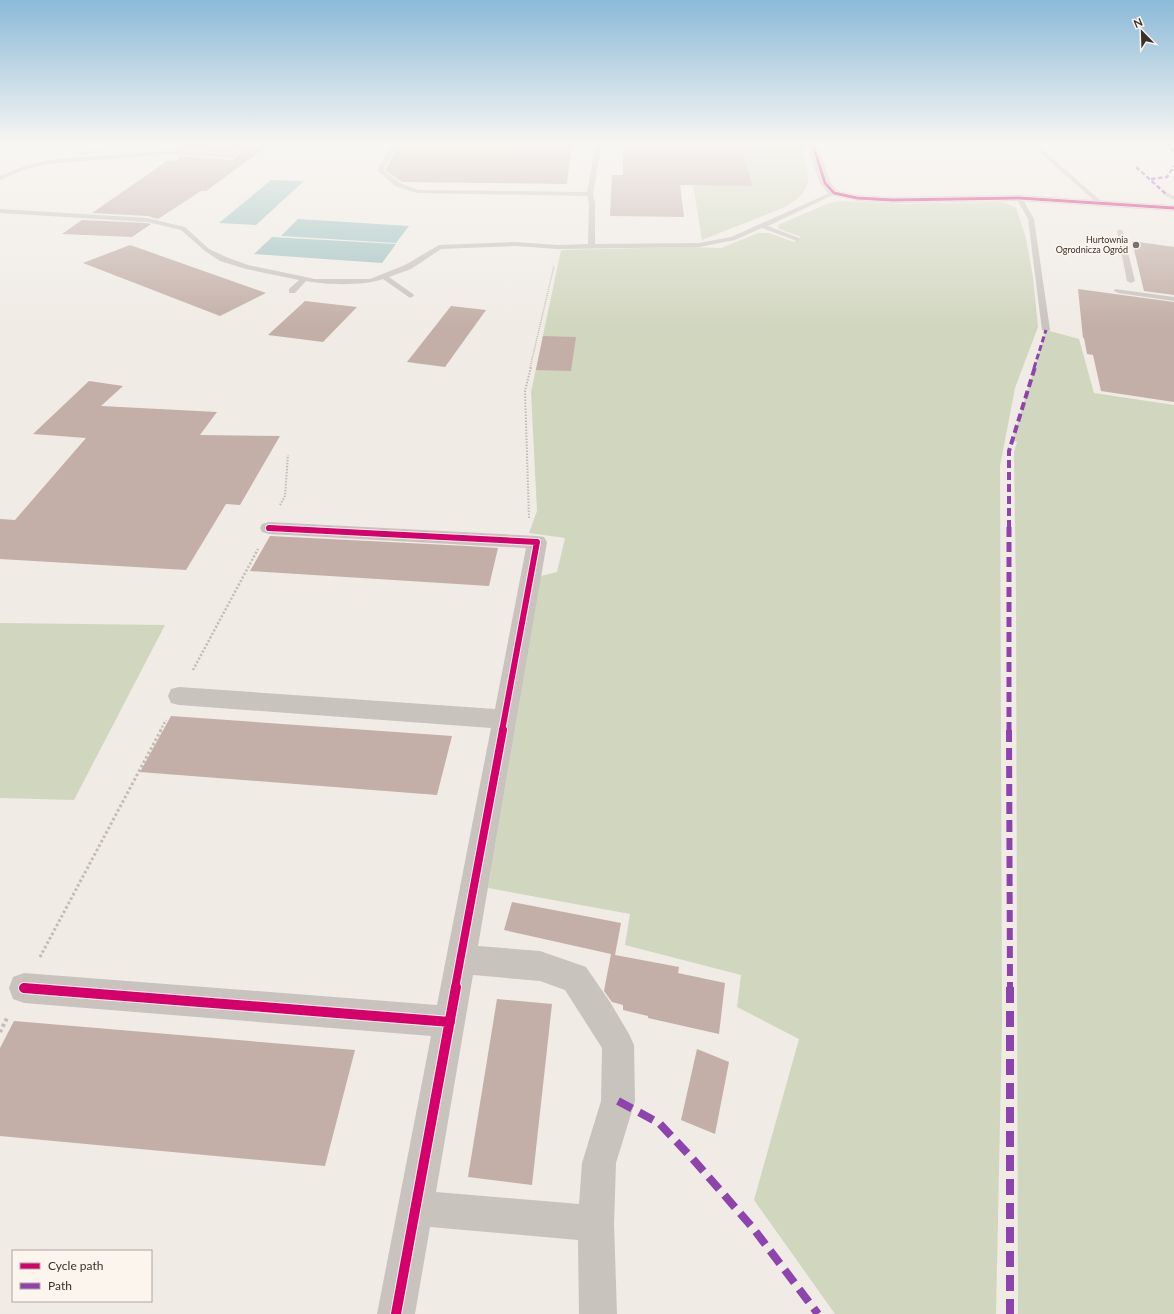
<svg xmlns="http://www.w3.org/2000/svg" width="1174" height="1314" viewBox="0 0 1174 1314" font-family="Lato,sans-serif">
  <rect width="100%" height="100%" fill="#f0ebe5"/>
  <path fill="#d1d6bf" d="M 686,142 L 800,142 C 808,175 819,188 783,208 L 702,240 Z
    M 842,201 L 900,204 L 1000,202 L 1011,205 L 1016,208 L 1026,238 L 1033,277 L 1038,327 L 1015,388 L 1000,466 L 1002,1026 L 996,1314 L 835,1314 L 754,1200 L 799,1039 L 737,1007 L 741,975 L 625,945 L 630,914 L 488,888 L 541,576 L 557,572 L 565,538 L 529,533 L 537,511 L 531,392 L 561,250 L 689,247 L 721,248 L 758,233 L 769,233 L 794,242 L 801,237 L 779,229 L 778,225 L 829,203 Z
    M 1046,330 L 1079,339 L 1094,393 L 1174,405 L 1174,1314 L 1018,1314 L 1016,592 L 1014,452 L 1017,442 L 1012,441 Z
    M 0,623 L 165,625 L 74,800 L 0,798 Z"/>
  <path fill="#a1c2c1" d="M 271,180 L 304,181 L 256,225 L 219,223 Z
    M 298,219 L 409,226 L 396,243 L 281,236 Z
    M 272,237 L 396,244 L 382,263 L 254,254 Z"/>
  <path fill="#c3afa7" d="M 179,142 L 252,142 L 226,152 L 178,149 Z
    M 265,142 L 273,142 L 206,191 L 201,191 L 158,219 L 147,216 L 92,213 L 167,161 L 178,160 L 178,156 L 233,160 L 237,155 Z
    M 401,142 L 572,142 L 567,184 L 402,182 L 385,170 Z
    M 691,142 L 739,142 L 753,186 L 680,185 L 684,217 L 610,216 L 612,175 L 623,175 L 623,144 L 692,144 Z
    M 82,220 L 147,223 L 151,224 L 132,237 L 62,234 Z
    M 1132,241 L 1174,247 L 1174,295 L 1144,291 Z
    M 130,245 L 266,293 L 220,316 L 83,263 Z
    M 1078,289 L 1174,302 L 1174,402 L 1101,391 L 1093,355 L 1087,354 L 1084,338 L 1083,338 Z
    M 305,301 L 357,307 L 323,342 L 268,335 Z
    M 451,306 L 486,310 L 445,367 L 407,362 Z
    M 543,336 L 576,337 L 571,371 L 536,370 Z
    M 89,381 L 123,386 L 101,406 L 217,412 L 200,435 L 280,436 L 240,505 L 226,504 L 186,570 L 0,559 L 0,519 L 15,520 L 86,438 L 33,434 Z
    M 270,536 L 467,546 L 498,548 L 489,586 L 250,571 Z
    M 171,716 L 452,736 L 437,795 L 140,772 Z
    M 512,902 L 621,923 L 615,955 L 679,967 L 678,973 L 725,983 L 719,1034 L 648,1018 L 648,1016 L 623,1010 L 623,1005 L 612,1002 L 604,991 L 611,954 L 504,930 Z
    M 497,999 L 552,1004 L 532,1185 L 468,1177 Z
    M 14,1021 L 355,1050 L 325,1166 L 0,1136 L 0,1048 Z
    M 697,1049 L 729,1062 L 715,1134 L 681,1120 Z"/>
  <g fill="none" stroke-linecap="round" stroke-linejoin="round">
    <path stroke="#c2bbb6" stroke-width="1.5" stroke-dasharray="1 1" stroke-linecap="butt" d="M 530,368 L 554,266"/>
    <path stroke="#c2bbb6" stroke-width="2" stroke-dasharray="1.5 1.5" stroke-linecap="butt" d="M 280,505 L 285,496 L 288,455
      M 529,518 L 525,391 L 531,367"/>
    <path stroke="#c2bbb6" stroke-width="2.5" stroke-dasharray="2 2" stroke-linecap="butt" d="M 193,670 L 258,549
      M 160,731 L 166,720"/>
    <path stroke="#c2bbb6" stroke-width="3" stroke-dasharray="2.5 2.5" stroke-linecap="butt" d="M 40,957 L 161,730"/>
    <path stroke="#c2bbb6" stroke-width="4" stroke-dasharray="3 3" stroke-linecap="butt" d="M 0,1032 L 8,1016"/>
    <path fill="#c9c3be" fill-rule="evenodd" d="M 126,142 L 136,142 L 82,155 L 79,153 Z
      M 256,142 L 264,142 L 234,155 L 236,156 L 233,158 L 172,154 L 49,164 L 26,169 L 0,180 L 0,176 L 22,167 L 49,160 L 172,150 L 226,154 Z
      M 393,142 L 399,142 L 383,170 L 400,183 L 419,190 L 587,192 L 596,142 L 602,142 L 593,194 L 595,203 L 595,244 L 699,243 L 731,237 L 832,192 L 837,193 L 768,226 L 799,238 L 800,239 L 797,241 L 762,228 L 735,240 L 699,247 L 558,249 L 515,246 L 441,249 L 411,269 L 389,277 L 413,294 L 414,296 L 410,298 L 383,279 C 365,286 325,285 306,281 L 295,293 L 289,293 L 289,289 L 299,280 L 246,269 L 220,261 L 205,251 L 181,230 L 147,222 L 0,213 L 0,209 L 147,218 L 185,227 L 209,249 L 226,257 L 248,265 L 315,279 L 370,279 L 405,265 L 439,245 L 515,242 L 558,245 L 588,244 L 589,203 L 587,196 L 417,193 L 395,186 L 377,170 Z
      M 1028,142 L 1034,142 L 1101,201 L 1101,203 L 1097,203 Z
      M 1166,192 L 1174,196 L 1174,200 L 1164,195 L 1163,194 Z
      M 1019,196 L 1022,198 L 1034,219 L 1050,330 L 1046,332 L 1042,330 L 1028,219 L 1016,198 Z
      M 1120,229 L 1123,231 L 1135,281 L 1131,283 L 1127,281 L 1117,231 Z
      M 1115,289 L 1174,297 L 1174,301 L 1118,293 L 1114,291 Z"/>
    <path fill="#c9c3be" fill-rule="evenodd" d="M 807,142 L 817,142 L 830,182 L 838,191 L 857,195 L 893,197 L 1019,195 L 1174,205 L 1174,211 L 1019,201 L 893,203 L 857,201 L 830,195 L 821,185 L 815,170 Z
      M 269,522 L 537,536 L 544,537 L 547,542 L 478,946 L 540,951 L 586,967 L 610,1002 L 629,1034 L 634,1045 L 635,1101 L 616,1163 L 614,1224 L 617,1314 L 579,1314 L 578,1240 L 430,1227 L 415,1314 L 377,1314 L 431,1036 L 24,1003 L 13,999 L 9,988 L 13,977 L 24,973 L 437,1005 L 491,728 L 179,705 L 171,703 L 168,696 L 171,689 L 179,687 L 495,709 L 526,548 L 269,534 L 262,532 L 260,528 L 262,524 ZM 473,975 L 540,981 L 565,990 L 602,1048 L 601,1101 L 582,1163 L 579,1204 L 436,1192 Z"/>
    <path stroke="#8e44ad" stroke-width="2.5" stroke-dasharray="4.5 2.5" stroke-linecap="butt" d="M 1166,142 L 1174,152
      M 1136,167 L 1166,194
      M 1151,179 L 1167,177 L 1174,166"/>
    <path stroke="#8e44ad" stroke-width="3" stroke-dasharray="6 3" stroke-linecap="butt" d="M 1034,368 L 1046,330"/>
    <path stroke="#8e44ad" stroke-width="4" stroke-dasharray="8 4" stroke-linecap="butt" d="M 1009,528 L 1009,451 L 1035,367"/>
    <path stroke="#8e44ad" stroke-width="5" stroke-dasharray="10 5" stroke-linecap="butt" d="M 1009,527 L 1009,731"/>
    <path stroke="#8e44ad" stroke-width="6" stroke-dasharray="12 6" stroke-linecap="butt" d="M 1009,730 L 1010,988"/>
    <path stroke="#8e44ad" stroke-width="8" stroke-dasharray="16 8" stroke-linecap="butt" d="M 1010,987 L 1010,1314
      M 618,1101 L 659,1123 L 692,1158 L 753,1228 L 818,1314"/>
    <defs>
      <path id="cycleway-far4" d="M 812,142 L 825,183 L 834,193 L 857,198 L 893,200 L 1019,198 L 1174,208"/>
      <path id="cycleway-far3" d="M 269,528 L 274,528"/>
      <path id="cycleway-far2" d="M 269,528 L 537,542 L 502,731"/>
      <path id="cycleway-far1" d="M 24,988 L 29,988
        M 455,988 L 503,730"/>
      <path id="cycleway" d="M 24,988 L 450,1022
        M 396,1314 L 456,987"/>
    </defs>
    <use href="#cycleway-far4" stroke="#fbf5ee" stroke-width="4"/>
    <use href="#cycleway-far3" stroke="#fbf5ee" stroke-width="6"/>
    <use href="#cycleway-far2" stroke="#fbf5ee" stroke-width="8"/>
    <use href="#cycleway-far1" stroke="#fbf5ee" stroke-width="10"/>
    <use href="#cycleway" stroke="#fbf5ee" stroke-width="12"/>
    <use href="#cycleway-far4" stroke="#d6006c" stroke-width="3"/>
    <use href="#cycleway-far3" stroke="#d6006c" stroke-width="4.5"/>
    <use href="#cycleway-far2" stroke="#d6006c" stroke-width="6"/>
    <use href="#cycleway-far1" stroke="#d6006c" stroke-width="8"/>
    <use href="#cycleway" stroke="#d6006c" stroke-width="10"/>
  </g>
  <linearGradient id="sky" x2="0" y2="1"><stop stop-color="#8bbad8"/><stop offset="0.44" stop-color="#f8f6f3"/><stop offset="1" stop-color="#f8f6f3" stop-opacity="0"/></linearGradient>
  <rect width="1174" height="326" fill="url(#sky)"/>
  <circle fill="#7a716c" stroke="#fbf5ee" stroke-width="1.5" cx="1136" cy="245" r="4"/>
  <g text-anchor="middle" stroke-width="3.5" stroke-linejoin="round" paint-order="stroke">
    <g font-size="9" fill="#3b302b" stroke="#fbf5ee" text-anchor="end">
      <text x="1128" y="243">Hurtownia<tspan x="1128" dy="10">Ogrodnicza Ogród</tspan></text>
    </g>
  </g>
  <rect x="12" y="1250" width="140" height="52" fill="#fbf5ee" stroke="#aea6a0"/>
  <rect x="20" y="1263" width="20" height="6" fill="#d6006c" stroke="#aea6a0"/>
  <text x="48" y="1270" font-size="12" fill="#3b302b">Cycle path</text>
  <rect x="20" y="1283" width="20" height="6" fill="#8e44ad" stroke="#aea6a0"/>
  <text x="48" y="1290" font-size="12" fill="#3b302b">Path</text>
  <g transform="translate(1142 32) rotate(337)" stroke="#fbf5ee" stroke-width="3" paint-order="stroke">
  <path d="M0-3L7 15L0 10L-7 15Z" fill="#3b302b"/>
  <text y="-6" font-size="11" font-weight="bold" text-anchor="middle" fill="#3b302b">N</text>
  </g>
</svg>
